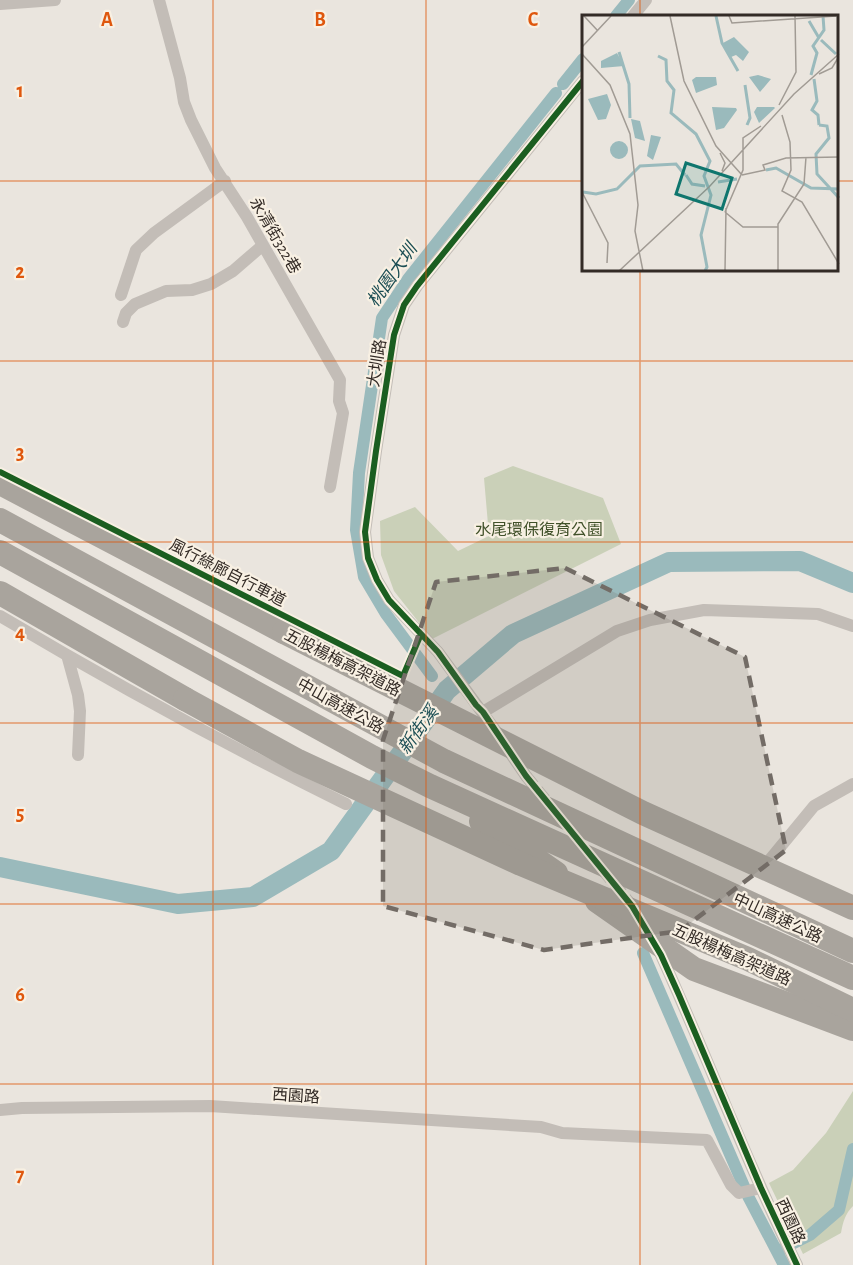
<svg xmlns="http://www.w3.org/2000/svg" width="853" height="1265" viewBox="0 0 853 1265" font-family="'Alegreya Sans','Noto Sans TC',sans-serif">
  <rect width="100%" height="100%" fill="#eae5de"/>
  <path fill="#cad0b8" d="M 513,466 L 603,498 L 621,544 L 432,639 L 394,591 L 381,555 L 380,521 L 415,507 L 458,551 L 489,536 L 484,478 Z
    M 853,1091 L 853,1206 C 845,1214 843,1222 841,1233 L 803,1254 L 769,1183 L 793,1170 L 826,1133 Z"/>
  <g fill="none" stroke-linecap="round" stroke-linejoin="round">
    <path stroke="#9ababc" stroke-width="12" d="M 616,16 L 629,0
      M 563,84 L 583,59
      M 432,676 L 386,614 L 364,577 L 356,530 L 359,473 L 382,318 L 408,279 L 556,93
      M 643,953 L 749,1198 L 784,1265
      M 778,1251 L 810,1235 L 839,1210 L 853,1149"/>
    <path stroke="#9ababc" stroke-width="20" d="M 0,867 L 178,904 L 253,897 L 331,851 L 447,690 L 513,634 L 669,562 L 800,561 L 853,583"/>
    <path stroke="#c5c0b9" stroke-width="12" stroke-dasharray="12 6" stroke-linecap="butt" d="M 526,776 L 548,803
      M 603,870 L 632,906"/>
    <path stroke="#c3bdb7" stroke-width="12" d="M 159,0 L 180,78 L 184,102 L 191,120 L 215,168 L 247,217 L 340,380 L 339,401 L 343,413 L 330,487
      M 0,4 L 55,0
      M 633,16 L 646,0
      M 121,295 L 136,250 L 154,233 L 225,181
      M 123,322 L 126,313 L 135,304 L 166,291 L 192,290 L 211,284 L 233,271 L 263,245
      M 0,616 C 113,683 228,746 346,804
      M 67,655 L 78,695 L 80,711 L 78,755
      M 483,712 L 617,631 L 650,620 L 704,610 L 818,614 L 853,626
      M 498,734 L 438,652 L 389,600 L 377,580 L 368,558 L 365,532 L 376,451 L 394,335 L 404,305 L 417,286 L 583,81
      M 509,751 L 526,776
      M 763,868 L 814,806 L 853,784
      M 661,955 C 708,1058 747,1164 797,1265
      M 0,1110 L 22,1108 L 210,1106 L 541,1127 L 562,1133 L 707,1140 L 731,1185 L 739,1193 L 761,1188"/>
    <path stroke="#a9a49d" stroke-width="24" d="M 0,483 L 284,632
      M 0,520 L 444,761 L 853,951
      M 0,552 L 372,757 L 430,786 L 853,978
      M 0,593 L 185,699
      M 481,821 L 556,873
      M 597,901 L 694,969 L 853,1029"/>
    <path stroke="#a9a49d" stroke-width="24" d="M 284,632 L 643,813 L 853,908
      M 185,699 L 298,761 L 521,864 L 748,959 L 853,1010"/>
    <defs>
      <path id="cycleway" d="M 583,81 L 417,286 L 404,305 L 394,335 L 376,451 L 365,532 L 368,558 L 377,580 L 389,600 L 438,652 L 476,705 L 483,712 L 526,776 L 632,906 L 661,955 L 679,995 L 761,1188 L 797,1265
        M 0,472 L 403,676 L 421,634"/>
    </defs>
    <use href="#cycleway" stroke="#f8f0e3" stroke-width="10"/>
    <use href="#cycleway" stroke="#1b5e20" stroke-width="6"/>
  </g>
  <path fill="#736c66" fill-opacity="0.2" stroke="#736c66" stroke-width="4.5" stroke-dasharray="12 8" stroke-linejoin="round" d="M 565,568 L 745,657 L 786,850 L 680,931 L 544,950 L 383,906 L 383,740 L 436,582 Z"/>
  <path fill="none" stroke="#df570d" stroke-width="1.5" stroke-opacity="0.55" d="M 213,0 L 213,1265M 426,0 L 426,1265M 640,0 L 640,16M 0,181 L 583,181M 836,181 L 853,181M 640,270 L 640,1265M 0,361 L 853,361M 0,542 L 853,542M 0,723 L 853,723M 0,904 L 853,904M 0,1084 L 853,1084"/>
  <g text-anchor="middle" stroke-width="4.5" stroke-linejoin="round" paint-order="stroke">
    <g font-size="16" fill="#332b26" stroke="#f8f0e3">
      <text transform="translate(276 235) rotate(60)" y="6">永清街322巷</text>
      <text transform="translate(376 363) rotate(-81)" y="6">大圳路</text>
      <text transform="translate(228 572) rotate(27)" y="6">風行綠廊自行車道</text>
      <text transform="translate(343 662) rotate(27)" y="6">五股楊梅高架道路</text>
      <text transform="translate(341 705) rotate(29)" y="6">中山高速公路</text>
      <text transform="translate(778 917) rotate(25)" y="6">中山高速公路</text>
      <text transform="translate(732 954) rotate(24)" y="6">五股楊梅高架道路</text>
      <text transform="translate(296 1095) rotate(4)" y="6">西園路</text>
      <text transform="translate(791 1221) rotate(65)" y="6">西園路</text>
    </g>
    <g font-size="16" fill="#41512a" stroke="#f8f0e3">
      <text x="539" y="535">水尾環保復育公園</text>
    </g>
    <g font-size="18" font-style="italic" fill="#1c4e54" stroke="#f8f0e3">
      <text transform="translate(392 275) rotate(-55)" y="6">桃園大圳</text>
      <text transform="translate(418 730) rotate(-54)" y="6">新街溪</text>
    </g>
  </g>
  <g transform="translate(582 15)">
    <rect width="256" height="256" fill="#eae5de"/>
    <path d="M 152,22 L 167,37 L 161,46 L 154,40 L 149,42 L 141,28 ZM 35,38 L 42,51 L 19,53 L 19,46 ZM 176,60 L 189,64 L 178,77 L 167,62 ZM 114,62 L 134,62 L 135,70 L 114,78 L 110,65 ZM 25,79 L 29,90 L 24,104 L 16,105 L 6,84 ZM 130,92 L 154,93 L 155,95 L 142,113 L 134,115 ZM 175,92 L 192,92 L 193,93 L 177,108 L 172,97 ZM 49,104 L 58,106 L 63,126 L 53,123 ZM 69,120 L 79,122 L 71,145 L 65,141 ZM28 135a9 9 0 1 1 18 0a9 9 0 1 1-18 0Z" fill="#9ababc"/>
    <path fill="none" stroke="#9ababc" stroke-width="3" d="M 134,1 L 140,28 L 156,56M 227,6 L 237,23M 239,25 L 254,39M 37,37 L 47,69 L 48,103M 76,41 L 84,45 L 85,66 L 92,75 L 89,98 L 114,119 L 128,146 L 122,161 L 129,180 L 119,220 L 125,252 L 123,256M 229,60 L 235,38 L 231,31 L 242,15 L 241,1M 232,64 L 235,86 L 230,95 L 236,100 L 237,110M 163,70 L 168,103 L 165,110M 237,110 L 245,111 L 247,123 L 234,139 L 235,159 L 257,183M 184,155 L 194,153 L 229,173 L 257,174M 104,160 L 110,169 L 123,171M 136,167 L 155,164M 1,177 L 14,179 L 35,174 L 58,151 L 94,149 L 103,160"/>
    <path fill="none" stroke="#a19b94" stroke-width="1.5" d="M 2,1 L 16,16M 88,1 L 102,66 L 134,131 L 160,160M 147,1 L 150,8 L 254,1M 0,32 L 29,1M 0,39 L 28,70 L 48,119 L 56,190 L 53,216 L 61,256M 237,59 L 250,53 L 256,43M 197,90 L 214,57 L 213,1M 200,100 L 208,127 L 209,155 L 200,176 L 220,187 L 257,249M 138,138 L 143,148 L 140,156M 160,160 L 183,155 L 181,150 L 204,143 L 257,142M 0,177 L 26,228 L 25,248M 143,197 L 161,212 L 196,212M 143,197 L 161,155 L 161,123 L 179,111M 37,256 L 127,172 L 212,79 L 257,39M 143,256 L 144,193M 196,256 L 196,209 L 222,169 L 224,142"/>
    <path fill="#0f766e" fill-opacity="0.15" stroke="#0f766e" stroke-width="3" d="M 104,148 L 150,163 L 140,194 L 94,179 Z"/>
    <rect width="256" height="256" fill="none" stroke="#332b26" stroke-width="3"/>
  </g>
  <g font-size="20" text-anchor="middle" font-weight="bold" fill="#df570d" stroke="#f8f0e3" stroke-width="4.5" stroke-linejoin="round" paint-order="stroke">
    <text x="107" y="26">A</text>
    <text x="320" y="26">B</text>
    <text x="533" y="26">C</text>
    <text x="20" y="97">1</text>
    <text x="20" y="278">2</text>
    <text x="20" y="459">3</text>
    <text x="20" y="639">4</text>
    <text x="20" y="820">5</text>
    <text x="20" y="1001">6</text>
    <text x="20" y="1181">7</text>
  </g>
</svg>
